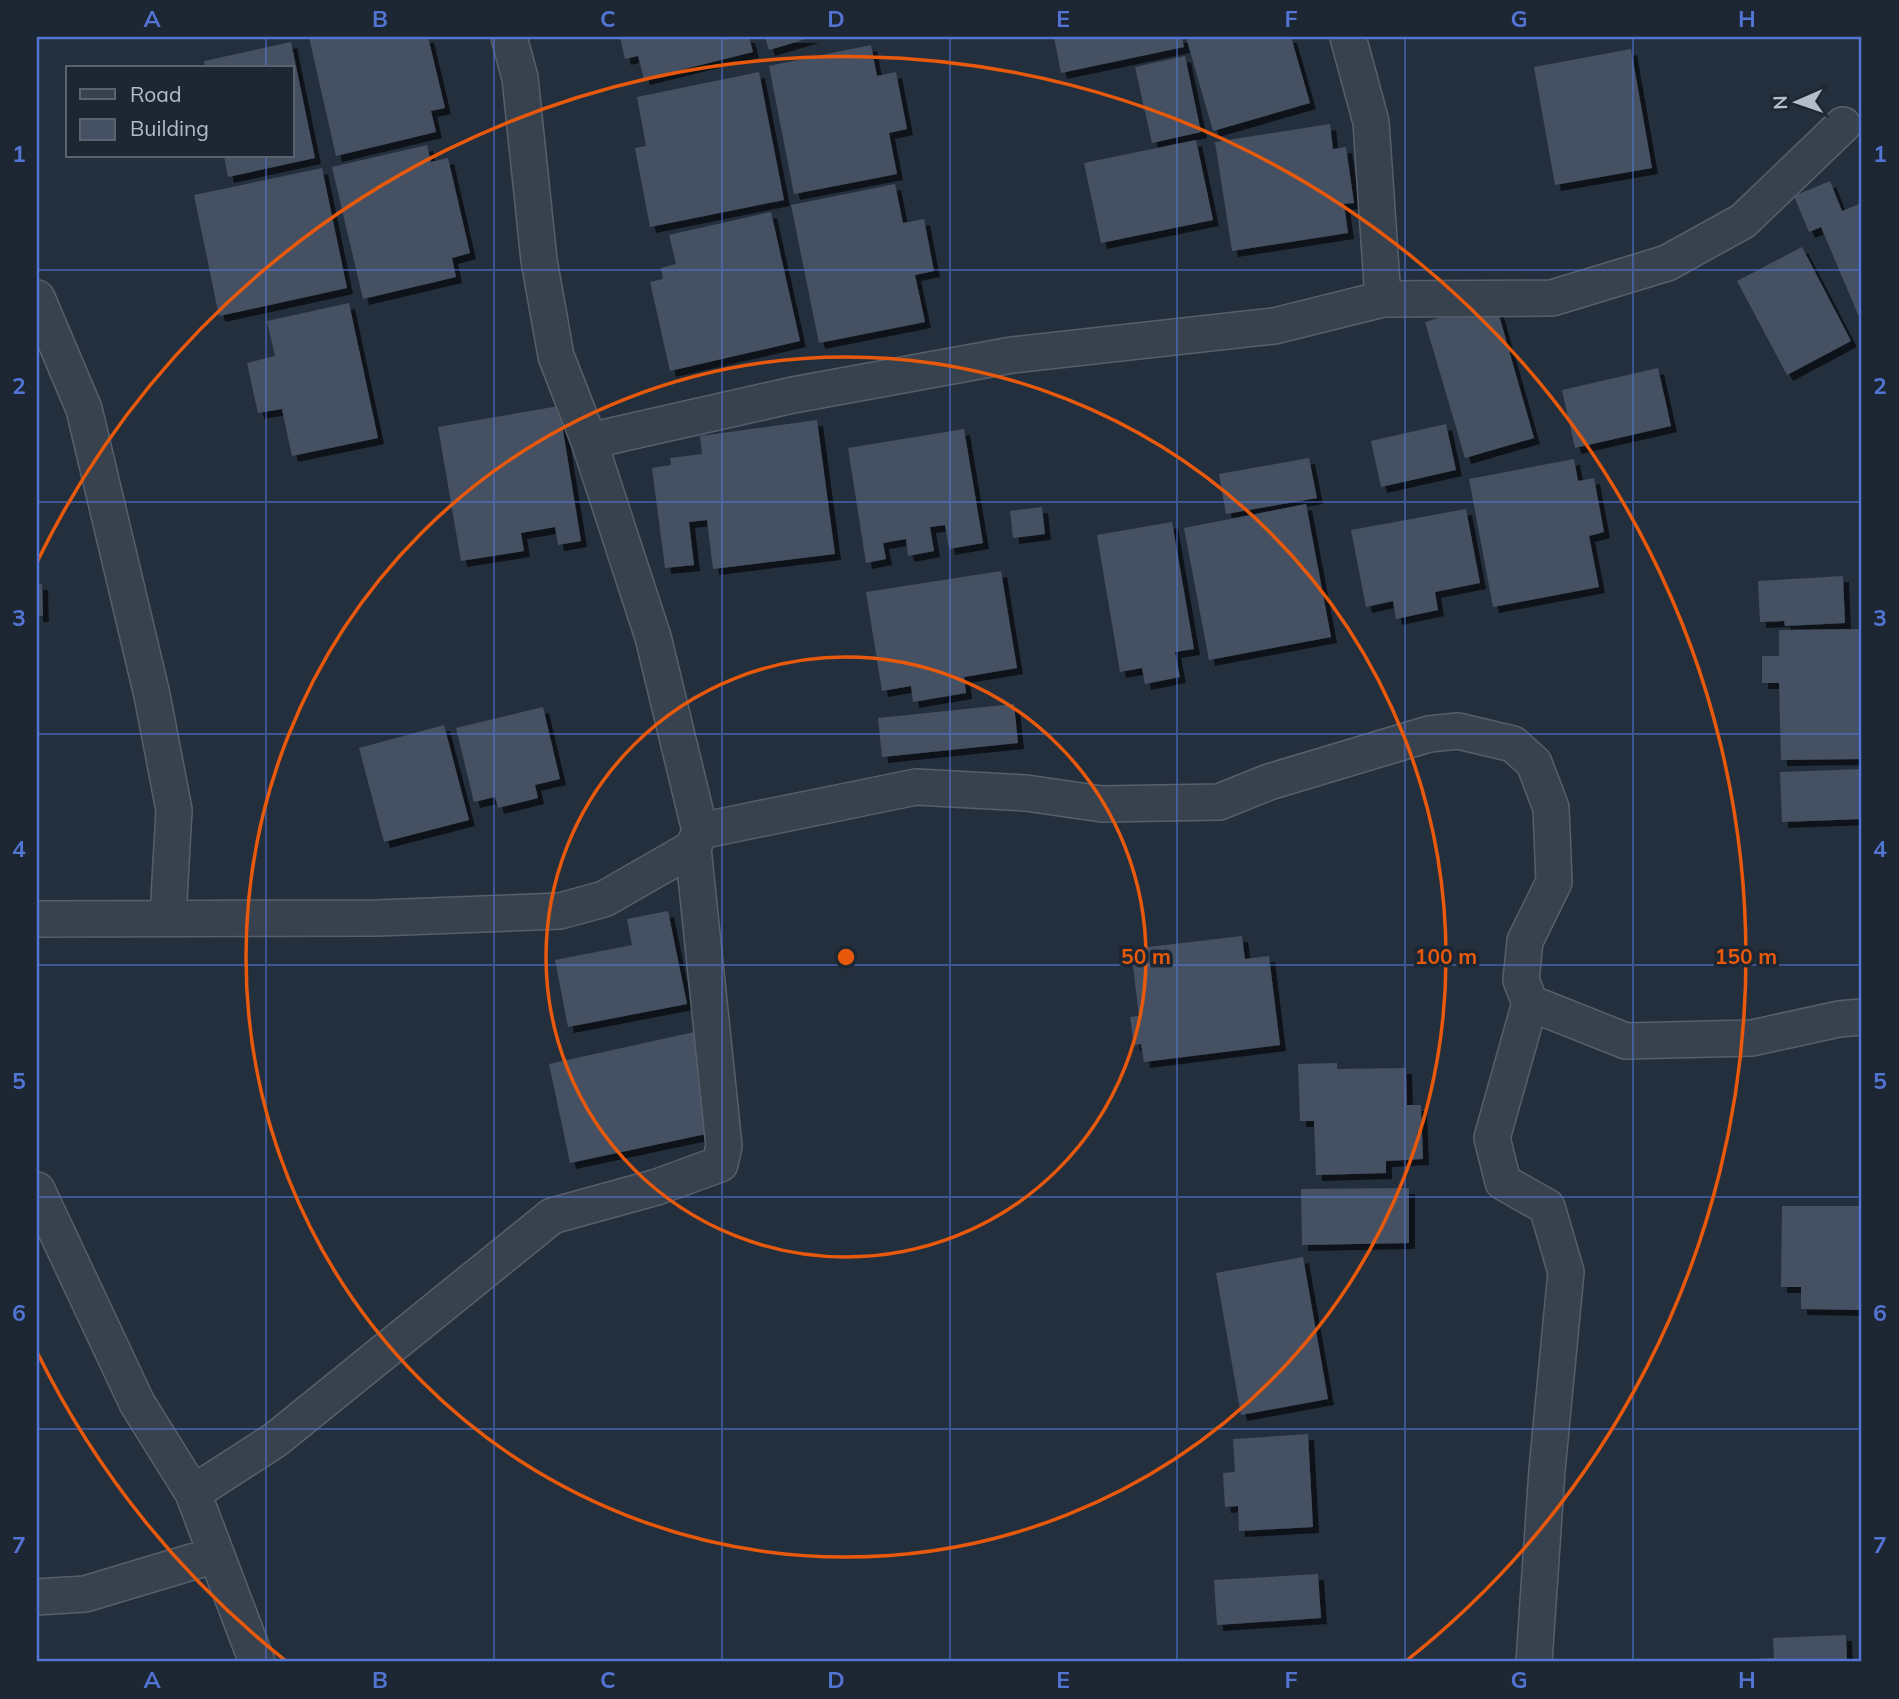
<svg xmlns="http://www.w3.org/2000/svg" width="1899" height="1699" viewBox="0 0 1899 1699" font-family="Mulish,sans-serif">
  <defs>
    <filter id="shadow"><feDropShadow dx="6" dy="6" stdDeviation="0" flood-color="#0009"/></filter>
  </defs>
  <rect width="100%" height="100%" fill="#242f3e"/>
  <path fill="#455162" filter="url(#shadow)" d="M 309,37 L 428,37 L 445,108 L 431,111 L 436,132 L 336,156 Z
    M 620,37 L 749,37 L 753,52 L 644,79 L 638,56 L 625,59 Z
    M 765,37 L 813,37 L 769,50 Z
    M 1054,37 L 1182,37 L 1184,47 L 1061,73 Z
    M 1186,37 L 1291,37 L 1310,103 L 1213,131 Z
    M 291,42 L 315,158 L 228,177 L 224,156 L 292,156 L 292,68 L 205,68 L 204,61 Z
    M 871,45 L 877,76 L 896,72 L 907,129 L 889,133 L 897,174 L 794,194 L 769,66 Z
    M 1631,49 L 1652,168 L 1555,185 L 1534,67 Z
    M 1185,56 L 1201,132 L 1152,143 L 1135,67 Z
    M 759,72 L 784,200 L 650,227 L 635,148 L 646,146 L 637,97 Z
    M 1330,124 L 1333,149 L 1346,147 L 1354,203 L 1344,204 L 1348,233 L 1232,251 L 1215,142 Z
    M 1196,140 L 1213,220 L 1101,243 L 1084,163 Z
    M 427,145 L 431,162 L 448,158 L 470,253 L 452,258 L 456,277 L 363,299 L 332,167 Z
    M 322,168 L 347,288 L 219,316 L 194,195 Z
    M 1830,181 L 1842,211 L 1862,203 L 1862,324 L 1821,227 L 1809,232 L 1794,196 Z
    M 895,184 L 903,223 L 924,219 L 934,271 L 915,275 L 925,322 L 819,343 L 791,205 Z
    M 771,212 L 800,341 L 670,371 L 650,282 L 663,279 L 661,268 L 676,264 L 669,235 Z
    M 1802,247 L 1851,341 L 1787,375 L 1737,281 Z
    M 1495,301 L 1534,438 L 1465,458 L 1425,322 Z
    M 349,303 L 378,438 L 292,456 L 282,409 L 258,413 L 247,363 L 275,356 L 267,321 Z
    M 1658,368 L 1671,426 L 1575,448 L 1562,390 Z
    M 559,406 L 581,541 L 558,545 L 555,527 L 521,533 L 524,551 L 461,561 L 438,427 Z
    M 817,420 L 835,554 L 713,569 L 707,520 L 689,522 L 694,565 L 665,568 L 652,468 L 671,465 L 670,458 L 702,454 L 700,436 Z
    M 1446,424 L 1456,470 L 1381,487 L 1371,441 Z
    M 964,429 L 983,543 L 949,549 L 945,525 L 930,527 L 934,551 L 908,556 L 906,539 L 883,543 L 886,559 L 866,563 L 848,448 Z
    M 1309,458 L 1317,498 L 1226,514 L 1219,474 Z
    M 1574,459 L 1578,481 L 1594,478 L 1604,532 L 1589,536 L 1599,587 L 1493,607 L 1469,479 Z
    M 1306,504 L 1331,637 L 1209,660 L 1184,528 Z
    M 1042,507 L 1045,534 L 1013,538 L 1010,511 Z
    M 1466,509 L 1480,583 L 1435,592 L 1438,610 L 1396,619 L 1393,601 L 1366,607 L 1351,530 Z
    M 1172,522 L 1194,649 L 1175,652 L 1180,677 L 1145,684 L 1142,668 L 1120,672 L 1097,535 Z
    M 1001,571 L 1017,668 L 964,677 L 966,693 L 913,702 L 911,686 L 882,691 L 866,592 Z
    M 1843,576 L 1845,623 L 1785,626 L 1784,621 L 1760,622 L 1758,581 Z
    M 37,584 L 42,584 L 43,616 L 37,616 Z
    M 1862,629 L 1862,759 L 1781,760 L 1779,683 L 1762,683 L 1762,656 L 1779,656 L 1779,630 Z
    M 1014,704 L 1018,743 L 882,757 L 878,718 Z
    M 543,707 L 560,779 L 535,785 L 538,798 L 498,808 L 495,797 L 474,802 L 456,728 Z
    M 444,725 L 469,820 L 384,842 L 359,748 Z
    M 1862,769 L 1862,819 L 1782,822 L 1780,772 Z
    M 668,911 L 687,1004 L 568,1027 L 555,960 L 632,945 L 627,919 Z
    M 1242,936 L 1245,959 L 1269,956 L 1280,1045 L 1144,1062 L 1141,1044 L 1134,1045 L 1130,1017 L 1139,1016 L 1131,949 Z
    M 699,1031 L 720,1131 L 570,1163 L 549,1064 Z
    M 1337,1063 L 1337,1069 L 1406,1068 L 1407,1105 L 1421,1105 L 1423,1159 L 1386,1161 L 1386,1173 L 1316,1175 L 1314,1121 L 1300,1121 L 1298,1064 Z
    M 1409,1188 L 1409,1243 L 1302,1245 L 1301,1189 Z
    M 1782,1206 L 1862,1206 L 1862,1310 L 1801,1309 L 1801,1287 L 1781,1287 Z
    M 1303,1257 L 1328,1399 L 1241,1415 L 1216,1273 Z
    M 1308,1434 L 1313,1527 L 1239,1531 L 1238,1506 L 1225,1507 L 1223,1473 L 1235,1472 L 1233,1439 Z
    M 1318,1574 L 1321,1618 L 1217,1625 L 1214,1580 Z
    M 1846,1635 L 1847,1662 L 1753,1662 L 1753,1659 L 1774,1658 L 1773,1638 Z"/>
  <g fill="none" stroke-linecap="round" stroke-linejoin="round">
    <defs>
      <path id="minor" d="M 509,37 L 520,78 L 539,260 L 556,356 L 589,441 L 653,637 L 700,831
        M 1348,37 L 1371,122 L 1383,299
        M 37,298 L 84,409 L 152,695 L 174,810 L 168,917
        M 589,441 L 793,395 L 1012,355 L 1274,326 L 1383,299 L 1552,298 L 1667,263 L 1743,221 L 1843,125
        M 37,919 L 377,918 L 560,911 L 604,899 L 693,848 L 700,831 L 916,787 L 1026,793 L 1102,804 L 1219,802 L 1269,782 L 1429,734 L 1458,731 L 1513,744 L 1534,763 L 1551,808 L 1554,882 L 1525,941 L 1521,980 L 1530,1003 L 1626,1041 L 1752,1038 L 1839,1019 L 1862,1017
        M 1530,1003 L 1492,1138 L 1503,1182 L 1547,1207 L 1566,1272 L 1547,1470 L 1534,1662
        M 37,1190 L 137,1403 L 193,1493 L 257,1662
        M 193,1493 L 275,1440 L 552,1216 L 657,1187 L 720,1164 L 724,1146 L 693,848
        M 37,1597 L 85,1594 L 215,1555"/>
    </defs>
    <use href="#minor" stroke="#565f6c" stroke-width="38"/>
    <use href="#minor" stroke="#38414e" stroke-width="35"/>
  </g>
  <path fill="none" stroke="#5274d3" stroke-width="2" stroke-opacity="0.55" d="M 266,37 L 266,68M 494,37 L 494,1662M 722,37 L 722,1662M 950,37 L 950,1662M 1177,37 L 1177,1662M 1405,37 L 1405,1662M 1633,37 L 1633,1662M 266,156 L 266,1662M 37,270 L 1862,270M 37,502 L 1862,502M 37,734 L 1862,734M 37,965 L 1862,965M 37,1197 L 1862,1197M 37,1429 L 1862,1429"/>
  <g fill="none" stroke="#e8590c" stroke-width="3.5">
    <circle cx="846" cy="957" r="300"/>
    <circle cx="846" cy="957" r="600"/>
    <path d="M286 1661A900 900 0 0 1 37 1352M37 562A900 900 0 1 1 1406 1661"/>
  </g>
  <circle cx="846" cy="957" r="10" fill="#e8590c" stroke="#1d2633" stroke-width="3.5"/>
  <g font-size="21" text-anchor="middle" font-weight="bold" fill="#e8590c" stroke="#1d2633" stroke-width="7" stroke-linejoin="round" paint-order="stroke">
    <text x="1146" y="964">50 m</text>
    <text x="1446" y="964">100 m</text>
    <text x="1746" y="964">150 m</text>
  </g>
  <rect width="1899" height="1699" fill="none" stroke="#1d2633" stroke-width="77"/>
  <rect x="66" y="66" width="228" height="91" fill="#1d2633" stroke="#59626f" stroke-width="2"/>
  <rect x="80" y="89" width="35" height="10" fill="#38414e" stroke="#59626f" stroke-width="2"/>
  <text x="130" y="102" font-size="21" fill="#b4bcc9">Road</text>
  <rect x="80" y="119" width="35" height="21" fill="#455162" stroke="#59626f" stroke-width="2"/>
  <text x="130" y="136" font-size="21" fill="#b4bcc9">Building</text>
  <g transform="translate(1797 102) rotate(268)" stroke="#1d2633" stroke-width="5" paint-order="stroke">
  <path d="M0-5L12 26L0 18L-12 26Z" fill="#b4bcc9"/>
  <text y="-10" font-size="19" font-weight="bold" text-anchor="middle" fill="#b4bcc9">N</text>
  </g>
  <rect x="38" y="38" width="1822" height="1622" fill="none" stroke="#5274d3" stroke-width="2.5"/>
  <g font-size="23" text-anchor="middle" font-weight="bold" fill="#5274d3">
    <text x="152" y="27">A</text>
    <text x="380" y="27">B</text>
    <text x="608" y="27">C</text>
    <text x="836" y="27">D</text>
    <text x="1063" y="27">E</text>
    <text x="1291" y="27">F</text>
    <text x="1519" y="27">G</text>
    <text x="1747" y="27">H</text>
    <text x="19" y="162">1</text>
    <text x="1880" y="162">1</text>
    <text x="19" y="394">2</text>
    <text x="1880" y="394">2</text>
    <text x="19" y="626">3</text>
    <text x="1880" y="626">3</text>
    <text x="19" y="857">4</text>
    <text x="1880" y="857">4</text>
    <text x="19" y="1089">5</text>
    <text x="1880" y="1089">5</text>
    <text x="19" y="1321">6</text>
    <text x="1880" y="1321">6</text>
    <text x="19" y="1553">7</text>
    <text x="1880" y="1553">7</text>
    <text x="152" y="1688">A</text>
    <text x="380" y="1688">B</text>
    <text x="608" y="1688">C</text>
    <text x="836" y="1688">D</text>
    <text x="1063" y="1688">E</text>
    <text x="1291" y="1688">F</text>
    <text x="1519" y="1688">G</text>
    <text x="1747" y="1688">H</text>
  </g>
</svg>
